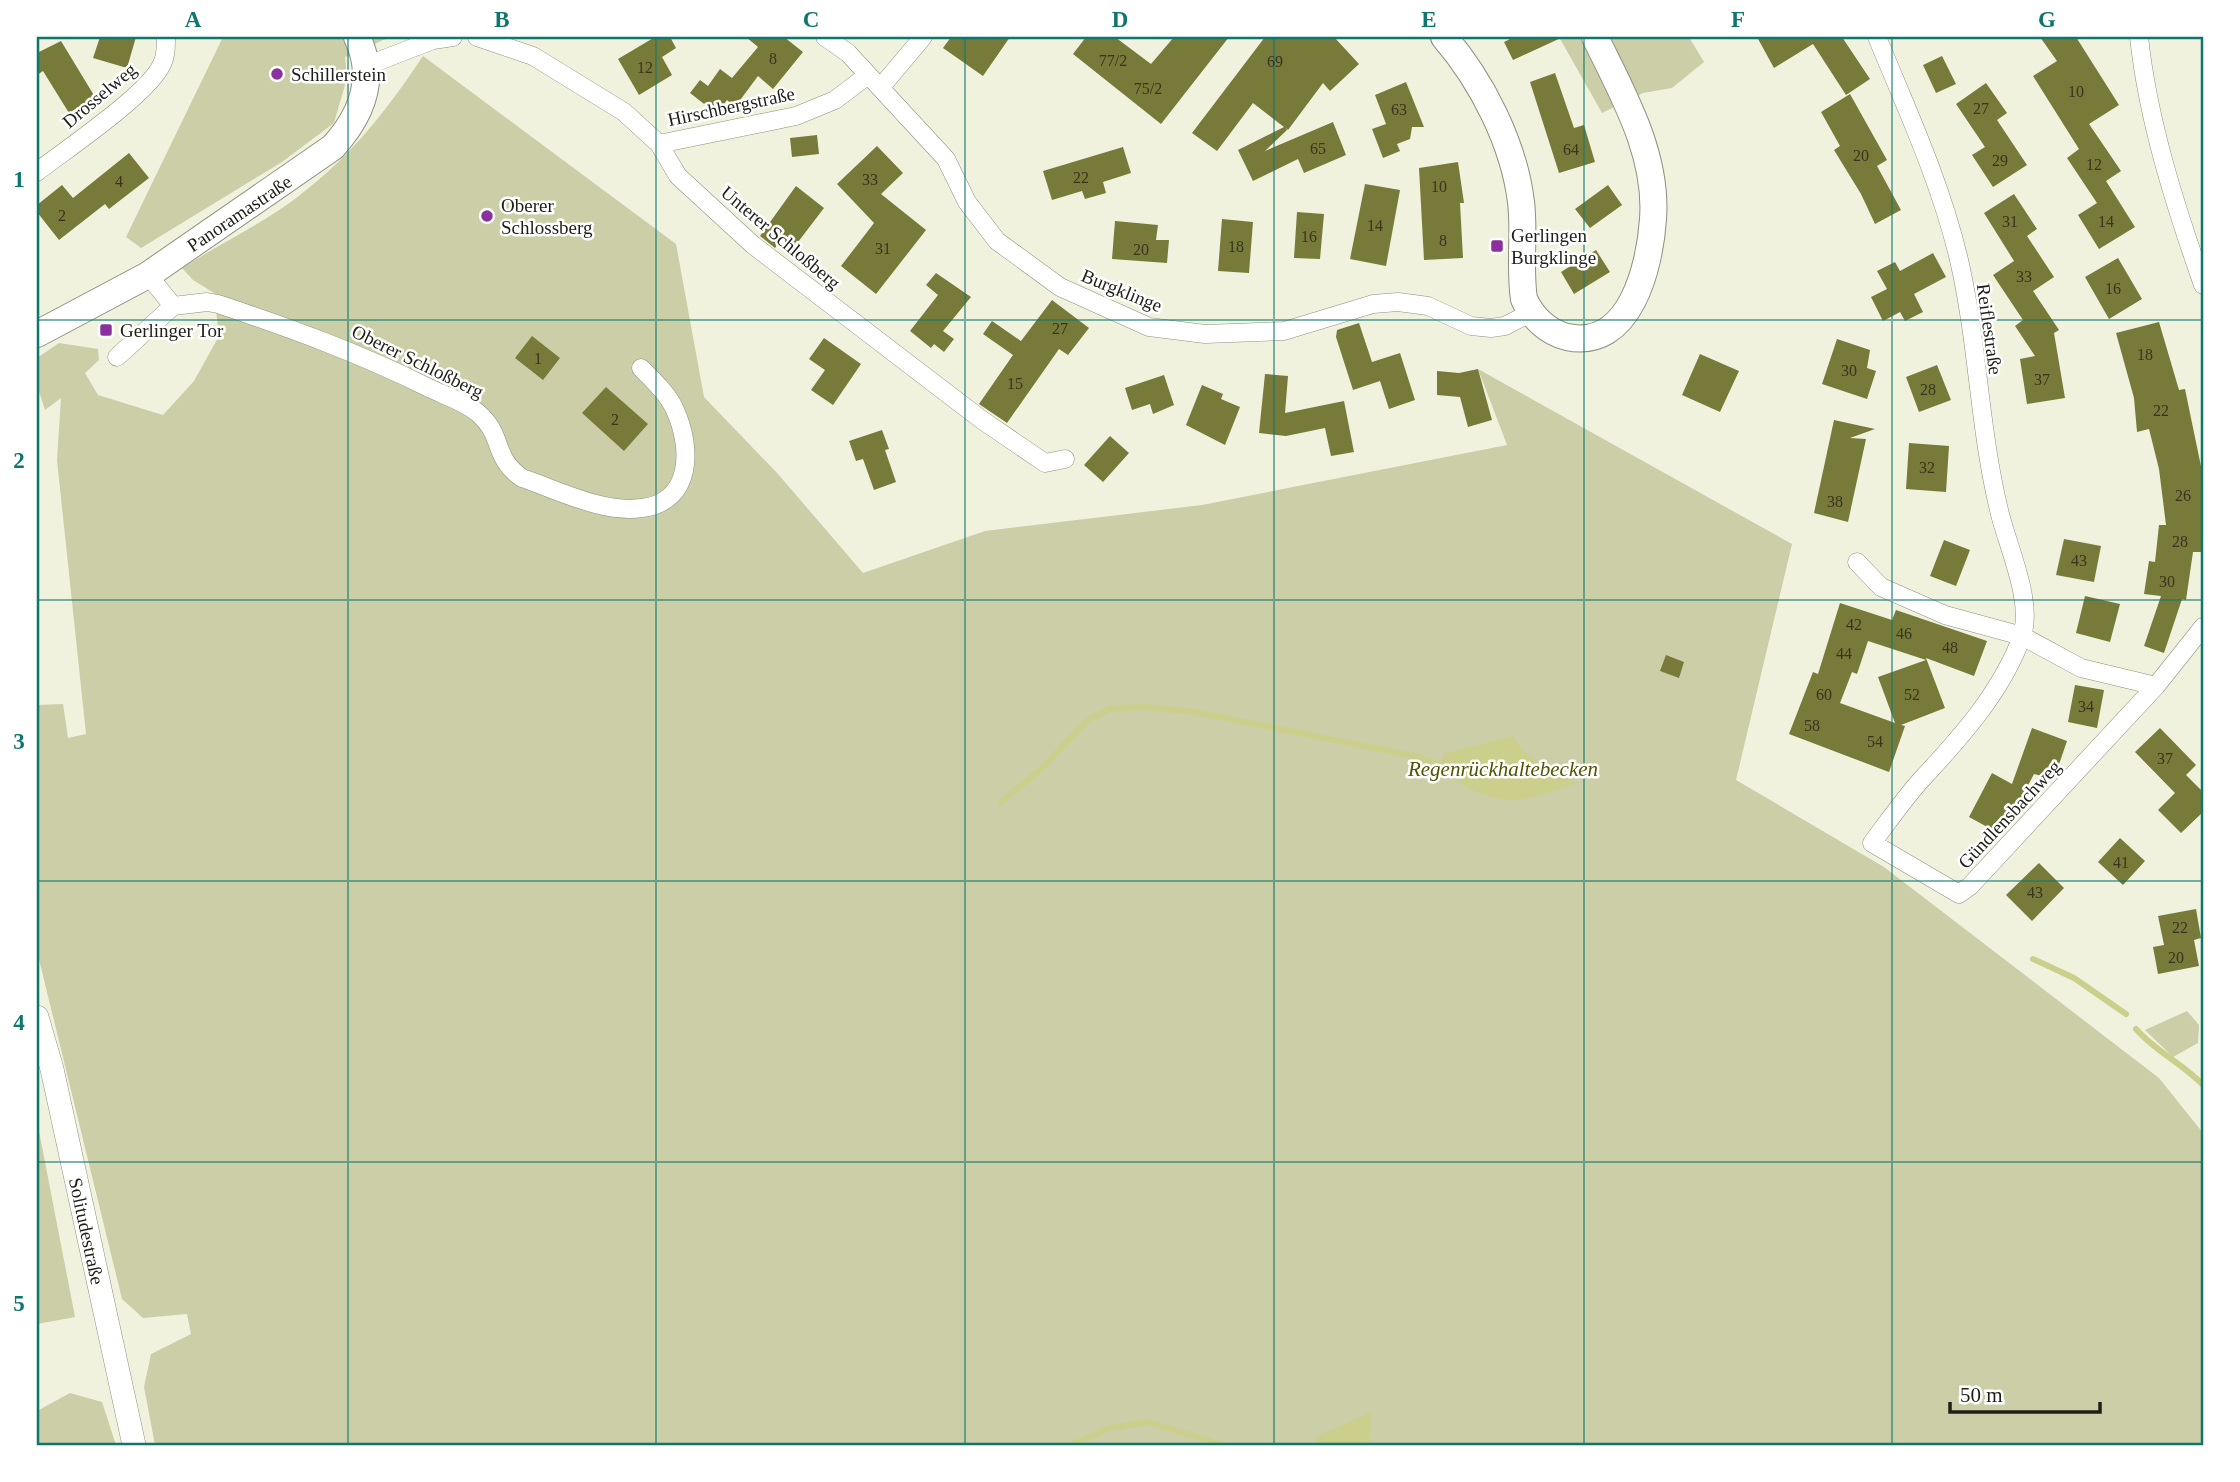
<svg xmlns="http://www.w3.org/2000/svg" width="2240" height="1482" viewBox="0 0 2240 1482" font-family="Georgia,serif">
  <rect width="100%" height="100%" fill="#f0f2de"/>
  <path fill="#cbcea6" d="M 223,37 L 390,37 L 345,57 L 347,78 L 334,123 L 282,162 L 141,248 L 126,237 Z
    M 1559,37 L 1689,37 L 1704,62 L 1672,88 L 1643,93 L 1602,113 Z
    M 423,56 L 676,244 L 704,397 L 778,474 L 863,573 L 985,531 L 1202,505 L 1507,445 L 1478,369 L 1792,544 L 1736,780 L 1884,867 L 2159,1078 L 2203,1133 L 2203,1445 L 155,1445 L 144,1387 L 151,1354 L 191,1334 L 187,1314 L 143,1318 L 122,1299 L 37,951 L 37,705 L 63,704 L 68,738 L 86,734 L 57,460 L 61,398 L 45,410 L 37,385 L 37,358 L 59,343 L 98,349 L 99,360 L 85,373 L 98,395 L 163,415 L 194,381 L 219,336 L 214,293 L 193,280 L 182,268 C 220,244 264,223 300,195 C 351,156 388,109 423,56 Z
    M 2187,1011 L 2199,1025 L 2198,1043 L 2173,1057 L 2145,1030 Z
    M 37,1121 L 75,1317 L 37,1324 Z
    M 70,1393 L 102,1402 L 116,1445 L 37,1445 L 37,1411 Z"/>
  <path fill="#cccf8c" d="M 1513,736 C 1525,759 1554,772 1577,783 C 1560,788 1541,796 1524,799 C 1496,804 1457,787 1441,765 L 1443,754 Z
    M 1371,1412 L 1370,1445 L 1316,1445 L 1317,1436 Z"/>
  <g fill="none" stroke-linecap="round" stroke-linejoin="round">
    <path stroke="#cccf8c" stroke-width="6" d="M 1001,802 L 1041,769 L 1088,720 L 1110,709 L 1145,707 L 1195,712 L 1419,757 L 1441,765
      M 2033,959 L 2074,978 L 2126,1014
      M 2136,1029 C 2156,1052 2182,1063 2203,1085
      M 1071,1445 L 1110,1428 L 1148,1422 L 1223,1445"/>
  </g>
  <path fill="#787a3a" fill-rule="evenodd" d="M 100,37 L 136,37 L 127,68 L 93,58 Z
    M 655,37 L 670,37 L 676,48 L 662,57 L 672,75 L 639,95 L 618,59 Z
    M 746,37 L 784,37 L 803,52 L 773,89 L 758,76 L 735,107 L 727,100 L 717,114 L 690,93 L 700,80 L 708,86 L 720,69 L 732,78 L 758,47 Z
    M 951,37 L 1010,37 L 983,76 L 943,48 Z
    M 1086,37 L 1115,37 L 1151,64 L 1174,37 L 1229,37 L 1161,124 L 1073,54 Z
    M 1265,37 L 1334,37 L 1359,64 L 1330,91 L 1323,83 L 1288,130 L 1286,128 L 1287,130 L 1265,151 L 1333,122 L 1346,155 L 1304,173 L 1298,159 L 1253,181 L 1238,150 L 1284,127 L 1253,103 L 1217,151 L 1192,133 Z
    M 1514,37 L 1563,37 L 1513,60 L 1504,42 Z
    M 1757,37 L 1842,37 L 1870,79 L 1846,95 L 1813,44 L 1774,68 Z
    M 2040,37 L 2076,37 L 2119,105 L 2089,124 L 2121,171 L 2106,181 L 2135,227 L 2099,249 L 2078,215 L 2097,203 L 2067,158 L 2079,149 L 2033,76 L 2057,61 Z
    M 61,41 L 95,97 L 69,113 L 43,71 L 37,75 L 37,53 Z
    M 1942,56 L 1956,84 L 1936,93 L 1923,65 Z
    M 1555,73 L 1574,128 L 1584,125 L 1595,162 L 1559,173 L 1530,82 Z
    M 1406,82 L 1424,127 L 1412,127 L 1410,139 L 1397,144 L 1400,151 L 1383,158 L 1372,129 L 1386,124 L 1375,95 Z
    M 1986,83 L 2007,113 L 1997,120 L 2027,165 L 1993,187 L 1972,155 L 1985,147 L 1956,104 Z
    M 1850,94 L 1887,160 L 1877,166 L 1901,210 L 1875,224 L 1861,194 L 1834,150 L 1840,146 L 1821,112 Z
    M 817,135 L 819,154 L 792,157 L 790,138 Z
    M 877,146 L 903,173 L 881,194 L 926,230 L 876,294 L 841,266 L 874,223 L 837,184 Z
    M 1123,147 L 1131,173 L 1103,182 L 1106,193 L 1085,199 L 1082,191 L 1052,200 L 1043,171 Z
    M 129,153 L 149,178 L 109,209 L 105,204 L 59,240 L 37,212 L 37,205 L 62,185 L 73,198 Z
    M 1458,162 L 1464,203 L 1460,203 L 1463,258 L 1424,260 L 1419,168 Z
    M 1365,184 L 1400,190 L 1386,266 L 1350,259 Z
    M 1608,185 L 1622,205 L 1590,228 L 1575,209 Z
    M 796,186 L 824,208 L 795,246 L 783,237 L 775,248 L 760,236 Z
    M 2014,194 L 2037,229 L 2027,236 L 2054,277 L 2033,291 L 2059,330 L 2054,333 L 2065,398 L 2027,404 L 2020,359 L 2035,356 L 2015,326 L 2023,320 L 1993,275 L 2014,261 L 1984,213 Z
    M 1297,212 L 1324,214 L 1320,259 L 1294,258 Z
    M 1222,219 L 1253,222 L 1249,273 L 1218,271 Z
    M 1115,221 L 1158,225 L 1156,240 L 1169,240 L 1167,263 L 1112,259 Z
    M 1596,250 L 1610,272 L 1574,294 L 1561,272 Z
    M 1933,253 L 1946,277 L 1914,294 L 1923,312 L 1905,321 L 1900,312 L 1883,321 L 1871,297 L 1887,289 L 1877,271 L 1895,262 L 1900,271 Z
    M 2118,258 L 2142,299 L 2109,319 L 2085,277 Z
    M 936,273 L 971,297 L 943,331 L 954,339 L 944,352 L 934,344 L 931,348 L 910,331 L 938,295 L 926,285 Z
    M 1052,300 L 1089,328 L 1068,355 L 1059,349 L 1007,423 L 979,404 L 1013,355 L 983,334 L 992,321 L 1021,341 Z
    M 2159,322 L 2179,390 L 2185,389 L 2203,476 L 2202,552 L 2193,552 L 2186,600 L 2182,599 L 2164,653 L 2144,646 L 2161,596 L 2144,594 L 2149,561 L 2155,562 L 2159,525 L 2166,525 L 2159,469 L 2149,429 L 2137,432 L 2134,398 L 2116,333 Z
    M 1359,323 L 1372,362 L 1400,353 L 1415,400 L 1389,409 L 1380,381 L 1353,390 L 1336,337 L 1337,330 Z
    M 532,336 L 560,358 L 543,380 L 515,358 Z
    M 824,338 L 861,364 L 833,405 L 811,390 L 825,370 L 809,359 Z
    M 1837,339 L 1870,350 L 1867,368 L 1876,371 L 1867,399 L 1822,384 Z
    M 1700,354 L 1739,371 L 1720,412 L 1682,395 Z
    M 1937,365 L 1951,400 L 1919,412 L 1906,377 Z
    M 1478,369 L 1492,420 L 1468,427 L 1460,397 L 1437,395 L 1437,371 L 1459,373 Z
    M 1265,374 L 1288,376 L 1285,413 L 1344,401 L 1354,452 L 1331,456 L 1325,428 L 1286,436 L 1259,433 Z
    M 1164,375 L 1174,405 L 1153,414 L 1150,404 L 1132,410 L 1125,388 Z
    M 1202,385 L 1223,394 L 1221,399 L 1240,407 L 1225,445 L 1186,425 Z
    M 606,387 L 648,424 L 624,451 L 582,413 Z
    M 1834,420 L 1875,429 L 1850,438 L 1866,439 L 1848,522 L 1814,513 Z
    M 882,430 L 889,449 L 885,450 L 896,482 L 874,490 L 863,459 L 856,461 L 849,441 Z
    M 1110,436 L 1129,453 L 1103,482 L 1084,465 Z
    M 1909,443 L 1949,446 L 1946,492 L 1906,489 Z
    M 2064,539 L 2101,546 L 2094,582 L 2056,575 Z
    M 1944,540 L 1970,550 L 1956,586 L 1930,576 Z
    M 2085,596 L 2120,604 L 2110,642 L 2076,633 Z
    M 1840,603 L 1892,620 L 1896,610 L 1987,641 L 1974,676 L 1926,658 L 1945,708 L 1901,725 L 1905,726 L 1889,772 L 1789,734 L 1813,672 L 1818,674 ZM 1868,641 L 1926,660 L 1878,677 L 1895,723 L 1840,703 L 1852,672 L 1857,674 Z
    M 1666,655 L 1684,662 L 1679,678 L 1660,671 Z
    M 2075,685 L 2104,690 L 2097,728 L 2068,722 Z
    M 2032,728 L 2067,741 L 2054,779 L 2034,774 L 2002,835 L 1969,817 L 1992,773 L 2012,784 Z
    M 2160,728 L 2196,765 L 2186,775 L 2203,792 L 2203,812 L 2181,833 L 2158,810 L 2175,793 L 2135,752 Z
    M 2120,838 L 2145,861 L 2123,885 L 2098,862 Z
    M 2039,863 L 2064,888 L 2032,921 L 2006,895 Z
    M 2196,909 L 2201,938 L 2194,940 L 2199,966 L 2158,974 L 2153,947 L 2164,945 L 2158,916 Z"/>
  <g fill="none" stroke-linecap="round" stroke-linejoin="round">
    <defs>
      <path id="minor" d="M 477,37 L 533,56 L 624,112 L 659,144 L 678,176 L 753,245 L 982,420 L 1045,463 L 1065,459
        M 825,37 L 848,53 L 946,159 L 967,202 L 997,241 L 1060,287 L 1149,327 L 1205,334 L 1284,331 L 1373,304 L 1398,302 L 1428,306 L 1471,326 L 1491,328 L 1505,326 L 1530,313
        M 1877,37 C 1907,110 1941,183 1959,260 C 1978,342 1979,428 1999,510 C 2007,546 2035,603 2021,639 C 2000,694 1960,738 1921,780 C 1903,800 1888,822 1872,843 L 1959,894 L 1970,886 L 2156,686 L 2203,627
        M 2139,37 C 2148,121 2175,205 2203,285
        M 366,66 L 433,40 L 453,37
        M 881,87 L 923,37
        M 659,144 L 796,116 L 835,100 L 868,75
        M 37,172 C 65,150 149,94 162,64 C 166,56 166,46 166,37
        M 173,306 L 207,302 L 218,304 C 290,328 359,353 427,387 C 443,395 466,402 479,414 C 504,436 492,457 522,478 C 558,490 604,514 642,508 C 693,502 692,447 675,410 C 668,394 653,380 641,368
        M 117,357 L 173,306 L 148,275
        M 1857,562 L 1881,587 L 1945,615 L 2022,636 L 2081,668 L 2156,686"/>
      <path id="tertiary" d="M 37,1017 L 52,1069 L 134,1445"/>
      <path id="secondary" d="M 1444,37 C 1482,81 1514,144 1521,202 C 1525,234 1519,267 1524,299 C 1532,317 1547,332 1567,337 C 1630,351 1650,266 1653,219 C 1658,154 1622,93 1595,37
        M 37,334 L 148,275 L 333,147 C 362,115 377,78 357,37"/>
    </defs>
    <use href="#minor" stroke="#8e907e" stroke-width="19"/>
    <use href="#tertiary" stroke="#8e907e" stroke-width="24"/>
    <use href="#secondary" stroke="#8e907e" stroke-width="28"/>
    <use href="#minor" stroke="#fff" stroke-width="18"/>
    <use href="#tertiary" stroke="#fff" stroke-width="23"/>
    <use href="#secondary" stroke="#fff" stroke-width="26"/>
  </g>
  <path fill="none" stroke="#0f766e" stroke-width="2" stroke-opacity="0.55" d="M 348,37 L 348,1445M 656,37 L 656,1445M 965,37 L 965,1445M 1274,37 L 1274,1445M 1584,37 L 1584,1445M 1892,37 L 1892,1445M 37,320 L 2203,320M 37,600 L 2203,600M 37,881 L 2203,881M 37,1162 L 2203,1162"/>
  <g fill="#8a319d" stroke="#fff" stroke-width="2.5">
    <circle cx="277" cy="74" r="7"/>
    <circle cx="487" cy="216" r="7"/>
    <rect x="1490" y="239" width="14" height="14" rx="3.5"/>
    <rect x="99" y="323" width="14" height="14" rx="3.5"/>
  </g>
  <g text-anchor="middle" stroke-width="5" stroke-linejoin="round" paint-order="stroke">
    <g font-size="16" fill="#353620">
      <text x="773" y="64">8</text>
      <text x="1113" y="66">77/2</text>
      <text x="1275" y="67">69</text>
      <text x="645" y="73">12</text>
      <text x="1148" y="94">75/2</text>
      <text x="2076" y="97">10</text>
      <text x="1981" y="114">27</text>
      <text x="1399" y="115">63</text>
      <text x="1318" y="154">65</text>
      <text x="1571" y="155">64</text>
      <text x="1861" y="161">20</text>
      <text x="2000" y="166">29</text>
      <text x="2094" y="170">12</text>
      <text x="1081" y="183">22</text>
      <text x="870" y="185">33</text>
      <text x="119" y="187">4</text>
      <text x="1439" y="192">10</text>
      <text x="62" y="221">2</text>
      <text x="2010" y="227">31</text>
      <text x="2106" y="227">14</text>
      <text x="1375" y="231">14</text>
      <text x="1309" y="242">16</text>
      <text x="1443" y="246">8</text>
      <text x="1236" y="252">18</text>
      <text x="883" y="254">31</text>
      <text x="1141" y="255">20</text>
      <text x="2024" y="282">33</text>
      <text x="2113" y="294">16</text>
      <text x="1060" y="334">27</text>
      <text x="2145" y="360">18</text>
      <text x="538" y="364">1</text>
      <text x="1849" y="376">30</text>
      <text x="2042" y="385">37</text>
      <text x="1015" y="389">15</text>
      <text x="1928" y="395">28</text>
      <text x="2161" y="416">22</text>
      <text x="615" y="425">2</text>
      <text x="1927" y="473">32</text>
      <text x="2183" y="501">26</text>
      <text x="1835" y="507">38</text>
      <text x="2180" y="547">28</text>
      <text x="2079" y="566">43</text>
      <text x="2167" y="587">30</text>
      <text x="1854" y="630">42</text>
      <text x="1904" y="639">46</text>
      <text x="1950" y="653">48</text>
      <text x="1844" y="659">44</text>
      <text x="1824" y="700">60</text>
      <text x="1912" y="700">52</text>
      <text x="2086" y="712">34</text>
      <text x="1812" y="731">58</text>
      <text x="1875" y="747">54</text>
      <text x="2165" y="764">37</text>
      <text x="2121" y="868">41</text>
      <text x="2035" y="898">43</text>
      <text x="2180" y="933">22</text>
      <text x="2176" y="963">20</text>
    </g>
    <g font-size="19" fill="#1f1f18" stroke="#fff" text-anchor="start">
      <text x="291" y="81">Schillerstein</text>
      <text x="501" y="212">Oberer<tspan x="501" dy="22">Schlossberg</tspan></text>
      <text x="1511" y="242">Gerlingen<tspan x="1511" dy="22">Burgklinge</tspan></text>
      <text x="120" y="337">Gerlinger Tor</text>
    </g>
    <g font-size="19" fill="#1f1f18" stroke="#fff">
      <text transform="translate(99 95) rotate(-40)" y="7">Drosselweg</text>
      <text transform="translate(731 106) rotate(-12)" y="7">Hirschbergstraße</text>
      <text transform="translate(239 213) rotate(-34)" y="7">Panoramastraße</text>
      <text transform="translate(781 237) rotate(40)" y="7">Unterer Schloßberg</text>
      <text transform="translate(1122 290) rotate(22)" y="7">Burgklinge</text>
      <text transform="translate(1990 329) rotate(82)" y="7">Reiflestraße</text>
      <text transform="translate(418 361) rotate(26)" y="7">Oberer Schloßberg</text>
      <text transform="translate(2009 814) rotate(-47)" y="7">Gündlensbachweg</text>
      <text transform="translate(87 1231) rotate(78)" y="7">Solitudestraße</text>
    </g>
    <g font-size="21" font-style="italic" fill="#535301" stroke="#fff">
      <text x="1503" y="776">Regenrückhaltebecken</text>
    </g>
  </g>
  <rect width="2240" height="1482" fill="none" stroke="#ffffff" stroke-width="77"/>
  <path d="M1950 1402v10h150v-10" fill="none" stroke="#1f1f18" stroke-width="3.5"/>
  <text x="1960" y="1402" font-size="21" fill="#1f1f18" stroke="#ffffff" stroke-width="5" paint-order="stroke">50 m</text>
  <rect x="38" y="38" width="2164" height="1406" fill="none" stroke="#0f766e" stroke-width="2.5"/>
  <g font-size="23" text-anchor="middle" font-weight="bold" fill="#0f766e">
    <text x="193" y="27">A</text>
    <text x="502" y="27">B</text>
    <text x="811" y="27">C</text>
    <text x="1120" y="27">D</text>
    <text x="1429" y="27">E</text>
    <text x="1738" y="27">F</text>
    <text x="2047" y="27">G</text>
    <text x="19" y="187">1</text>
    <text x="19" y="468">2</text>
    <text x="19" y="749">3</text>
    <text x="19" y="1030">4</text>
    <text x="19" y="1311">5</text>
  </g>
</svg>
